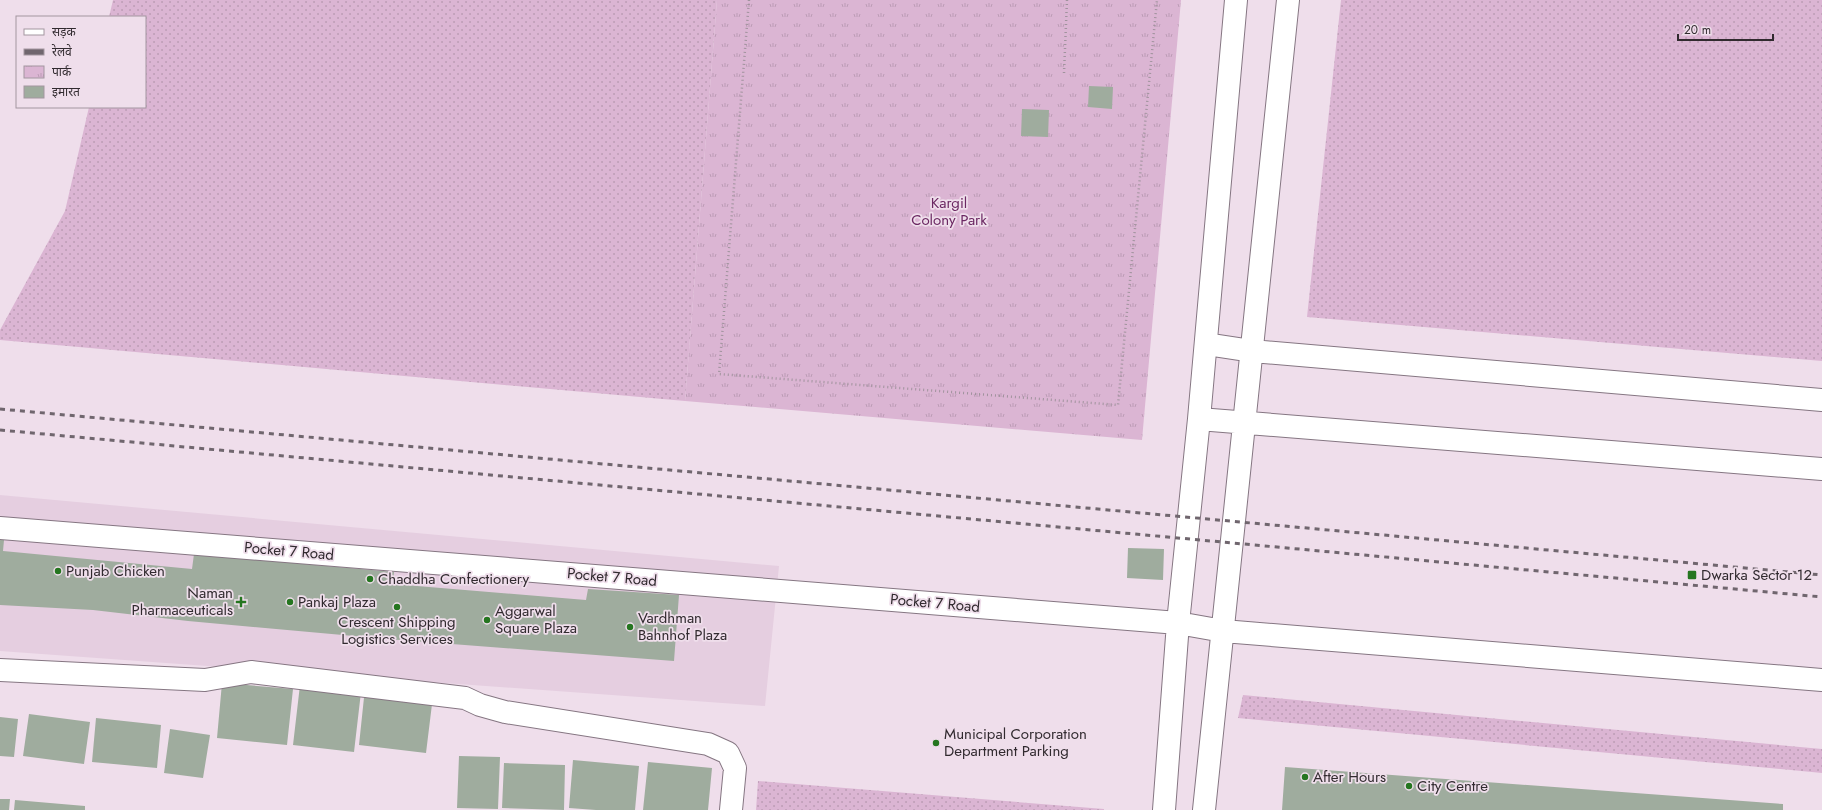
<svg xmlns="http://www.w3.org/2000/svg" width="1822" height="810" viewBox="0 0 1822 810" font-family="Jost,'Noto Sans Devanagari',sans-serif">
  <defs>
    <pattern id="grass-dots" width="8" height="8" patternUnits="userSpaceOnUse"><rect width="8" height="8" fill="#dbb5d3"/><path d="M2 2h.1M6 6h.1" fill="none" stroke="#bc9cb5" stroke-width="1.8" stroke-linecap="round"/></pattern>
    <pattern id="park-tufts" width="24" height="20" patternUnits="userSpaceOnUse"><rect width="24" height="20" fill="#dbb5d3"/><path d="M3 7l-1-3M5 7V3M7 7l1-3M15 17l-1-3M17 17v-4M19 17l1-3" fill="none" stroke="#bc9cb5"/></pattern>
  </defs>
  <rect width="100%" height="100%" fill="#efdeeb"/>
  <path fill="#e5cee0" d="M 0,495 L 779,566 L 765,706 L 0,651 Z"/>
  <path fill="url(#grass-dots)" d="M 113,0 L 717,0 L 685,401 L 0,340 L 0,330 L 65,211 L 89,107 L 145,107 L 145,17 L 109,17 Z
    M 1341,0 L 1822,0 L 1822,361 L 1307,317 Z
    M 1243,695 L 1822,749 L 1822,773 L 1238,718 Z
    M 758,781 L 1104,809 L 1104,810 L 756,810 Z"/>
  <path fill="url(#park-tufts)" d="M 717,0 L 1181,0 L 1142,440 L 685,401 Z"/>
  <path fill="#9fac9e" d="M 1089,86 L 1113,87 L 1112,109 L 1088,107 Z
    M 1022,109 L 1049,110 L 1048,137 L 1021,136 Z
    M 0,540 L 4,540 L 3,551 L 192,569 L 194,554 L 394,572 L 393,584 L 586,600 L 588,589 L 679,595 L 674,661 L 387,639 L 188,621 L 93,610 L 0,605 Z
    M 1128,548 L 1164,549 L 1163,580 L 1127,578 Z
    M 222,683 L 293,689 L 287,745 L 217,738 Z
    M 300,685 L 361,692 L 354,752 L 293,745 Z
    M 365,688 L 433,696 L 426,753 L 359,745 Z
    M 29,714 L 90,722 L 84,764 L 23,756 Z
    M 0,717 L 18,719 L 14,757 L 0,756 Z
    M 96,718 L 161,725 L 157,768 L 92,762 Z
    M 170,729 L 210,735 L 203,778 L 164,773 Z
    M 459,756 L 500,757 L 498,809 L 457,808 Z
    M 573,760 L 639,766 L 635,810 L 596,810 L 569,808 Z
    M 648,762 L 712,768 L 708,810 L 643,810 Z
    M 504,763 L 565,765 L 564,810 L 502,808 Z
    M 1285,767 L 1783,804 L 1783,810 L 1282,810 Z
    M 0,799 L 10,799 L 9,810 L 0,810 Z
    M 15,800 L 85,806 L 85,810 L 14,810 Z"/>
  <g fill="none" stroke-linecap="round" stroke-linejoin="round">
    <defs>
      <path id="minor" d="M 1206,344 L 1252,351 L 1822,400
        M 1199,419 L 1822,469
        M 0,528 L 1178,623 L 1223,631 L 1822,680
        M 0,670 L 205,680 L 251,672 L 465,698 L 480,705 L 505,712 L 708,744 L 728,753 L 735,768 L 731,810
        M 1164,810 L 1178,623 L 1199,419 L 1236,0
        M 1204,810 L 1288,0"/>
    </defs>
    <use href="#minor" stroke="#857682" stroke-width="24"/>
    <path stroke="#a0939d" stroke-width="2.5" stroke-dasharray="1 3" stroke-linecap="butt" d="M 749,0 L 719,374 L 1118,405 L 1157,0
      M 1064,73 L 1067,0"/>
    <use href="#minor" stroke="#fff" stroke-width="22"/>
    <path stroke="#70666e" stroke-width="3" stroke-dasharray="5 5" stroke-linecap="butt" d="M 0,409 L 1822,575
      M 0,430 L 1822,597"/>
  </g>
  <g fill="#257620" stroke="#efdeeb" stroke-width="1.5">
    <circle cx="58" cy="571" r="4"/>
    <rect x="1687" y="570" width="10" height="10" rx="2"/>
    <circle cx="370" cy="579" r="4"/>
    <path d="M239 596h4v4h4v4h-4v4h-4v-4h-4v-4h4z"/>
    <circle cx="290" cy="602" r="4"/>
    <circle cx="397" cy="607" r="4"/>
    <circle cx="487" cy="620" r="4"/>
    <circle cx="630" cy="627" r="4"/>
    <circle cx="936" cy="743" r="4"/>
    <circle cx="1305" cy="777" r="4"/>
    <circle cx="1409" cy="786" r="4"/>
  </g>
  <g text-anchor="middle" stroke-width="3.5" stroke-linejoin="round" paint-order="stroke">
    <g font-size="15" fill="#6b2762" stroke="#efdeeb">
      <text x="949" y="208">Kargil<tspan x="949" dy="17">Colony Park</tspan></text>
    </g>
    <g font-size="15" fill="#312a2f" stroke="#efdeeb">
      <text transform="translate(289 551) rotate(5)" y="5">Pocket 7 Road</text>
      <text transform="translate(612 577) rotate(5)" y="5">Pocket 7 Road</text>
      <text transform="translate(935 603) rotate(5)" y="5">Pocket 7 Road</text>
    </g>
    <g font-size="15" fill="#312a2f" stroke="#efdeeb" text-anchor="start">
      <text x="66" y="576">Punjab Chicken</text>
      <text x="1701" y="580">Dwarka Sector 12</text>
      <text x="378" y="584">Chaddha Confectionery</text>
      <text x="233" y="598" text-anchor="end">Naman<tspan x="233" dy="17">Pharmaceuticals</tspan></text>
      <text x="298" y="607">Pankaj Plaza</text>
      <text x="495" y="616">Aggarwal<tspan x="495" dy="17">Square Plaza</tspan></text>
      <text x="638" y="623">Vardhman<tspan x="638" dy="17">Bahnhof Plaza</tspan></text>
      <text x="397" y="627" text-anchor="middle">Crescent Shipping<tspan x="397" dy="17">Logistics Services</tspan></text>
      <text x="944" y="739">Municipal Corporation<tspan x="944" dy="17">Department Parking</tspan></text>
      <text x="1313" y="782">After Hours</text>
      <text x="1417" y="791">City Centre</text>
    </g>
  </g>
  <rect x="16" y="16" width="130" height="92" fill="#efdeeb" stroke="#a396a0"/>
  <rect x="24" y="29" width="20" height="6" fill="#ffffff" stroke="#a396a0"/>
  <text x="52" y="36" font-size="12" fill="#312a2f">सड़क</text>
  <rect x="24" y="49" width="20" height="6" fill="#70666e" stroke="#a396a0"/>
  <text x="52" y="56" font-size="12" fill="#312a2f">रेलवे</text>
  <rect x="24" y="66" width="20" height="12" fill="url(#park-tufts)" stroke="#a396a0"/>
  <text x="52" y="76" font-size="12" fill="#312a2f">पार्क</text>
  <rect x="24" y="86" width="20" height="12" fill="#9fac9e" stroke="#a396a0"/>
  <text x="52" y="96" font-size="12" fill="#312a2f">इमारत</text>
  <path d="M1678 34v6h95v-6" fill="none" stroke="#312a2f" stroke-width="2"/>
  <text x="1684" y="34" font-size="12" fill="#312a2f" stroke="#efdeeb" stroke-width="3" paint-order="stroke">20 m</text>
</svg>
